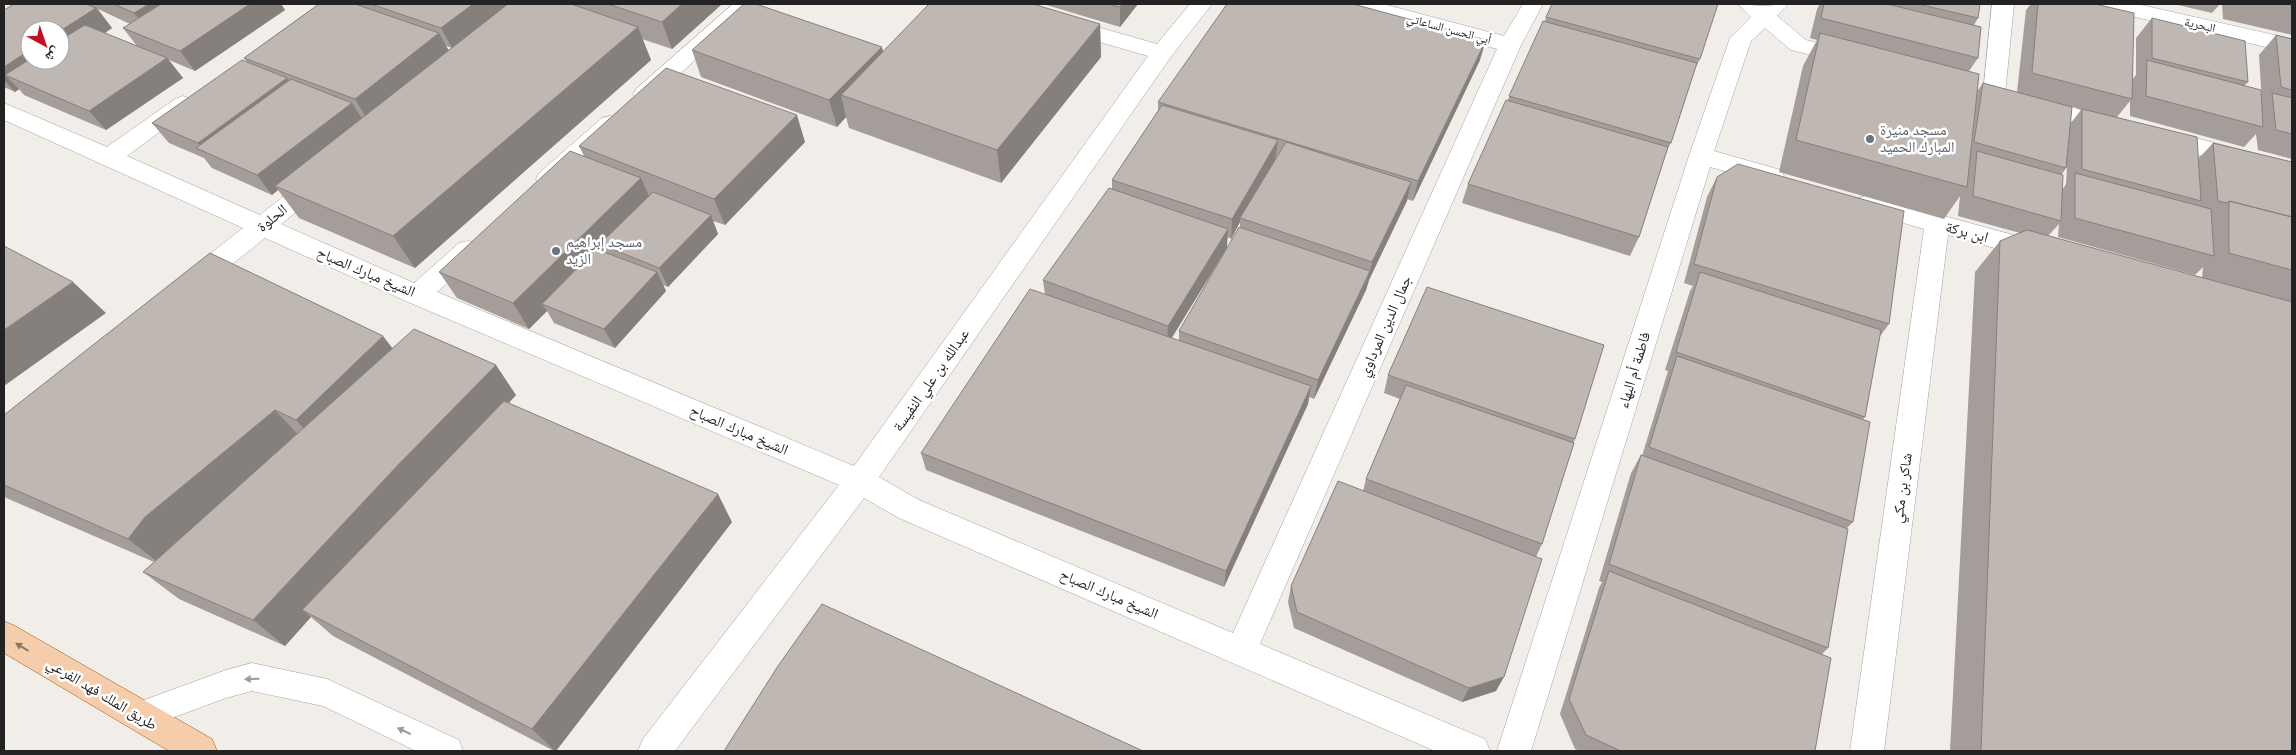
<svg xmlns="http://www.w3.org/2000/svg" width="2296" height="755" viewBox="0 0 2296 755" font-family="'Space Grotesk','Noto Naskh Arabic',sans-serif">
  <rect width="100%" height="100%" fill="#f1eeea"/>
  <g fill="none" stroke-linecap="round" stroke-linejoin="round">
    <defs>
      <path id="service" d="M 252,663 L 327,679 L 459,740 L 463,751 L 416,751 L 323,706 L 252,691 L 226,698 L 139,730 L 128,726 L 124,716 L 128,706 L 226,670 Z"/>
      <path id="minor" d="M 733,4 L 757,4 L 652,99 L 644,102 L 636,99 L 633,94 L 636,89 Z
        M 984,4 L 1017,4 L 1157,44 L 1190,4 L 1212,4 L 1170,58 L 879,477 L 919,500 L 1233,633 L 1497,49 L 1351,9 L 1348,4 L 1383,4 L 1504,36 L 1523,4 L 1543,4 L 1521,45 L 1260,644 L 1485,739 L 1490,751 L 1435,751 L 899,518 L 864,498 L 675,751 L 638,751 L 643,739 L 839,485 L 408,302 L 265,238 L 201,289 L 192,292 L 183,289 L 179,282 L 183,275 L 243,228 L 4,120 L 4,103 L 107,147 L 175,99 L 183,96 L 191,99 L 194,104 L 191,109 L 127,156 L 260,215 L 310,175 L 319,172 L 328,175 L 331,181 L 328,187 L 281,224 L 414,283 L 459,243 L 468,241 L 477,243 L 481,250 L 477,257 L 437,292 L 854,466 L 1148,56 L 986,9 Z
        M 1738,4 L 1763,6 L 1788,4 L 1777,16 L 1806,40 L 1856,52 L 1859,57 L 1856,62 L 1848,64 L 1791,50 L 1765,28 L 1751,41 L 1714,151 L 1781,170 L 1784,176 L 1781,182 L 1772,184 L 1710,167 L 1531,751 L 1497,751 L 1689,156 L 1730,38 L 1751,17 Z
        M 1992,4 L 2014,4 L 2005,94 L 2002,99 L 1994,102 L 1986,99 L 1983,94 Z
        M 2098,4 L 2137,4 L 2292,39 L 2292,53 L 2109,11 L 2101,9 Z
        M 2035,96 L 2122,119 L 2126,125 L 2122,131 L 2114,133 L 2027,109 L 2024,104 L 2027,99 Z
        M 610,116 L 618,118 L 622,124 L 618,130 L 557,185 L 548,188 L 539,185 L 536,179 L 539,173 L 602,118 Z
        M 2161,129 L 2292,163 L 2292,179 L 2153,143 L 2149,137 L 2153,131 Z
        M 1868,195 L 2046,244 L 2050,251 L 2046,258 L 2037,260 L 1948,235 L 1884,751 L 1850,751 L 1924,229 L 1859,210 L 1856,204 L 1859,198 Z"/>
      <path id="primary" d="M 4,621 L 15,626 L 212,739 L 217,751 L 169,751 L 4,653 Z"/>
    </defs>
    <use href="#service" stroke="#a3a3a3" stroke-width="1"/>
    <use href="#minor" stroke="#a3a3a3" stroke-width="1"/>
    <use href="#primary" stroke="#93590c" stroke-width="1"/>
    <use href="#service" fill="#fff" fill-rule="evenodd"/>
    <use href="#minor" fill="#fff" fill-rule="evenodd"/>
    <use href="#primary" fill="#f5cdab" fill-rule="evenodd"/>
  </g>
  <path fill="#a49d99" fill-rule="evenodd" d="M 14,4 L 281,4 L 285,10 L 195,71 L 169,60 L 183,78 L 106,130 L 24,95 L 19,89 L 15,92 L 4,87 L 4,10 ZM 98,9 L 130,24 L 123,28 L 137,46 L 105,33 L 112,28 Z
    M 319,4 L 722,4 L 672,49 L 642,39 L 651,60 L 415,268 L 299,218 L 278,190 L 272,195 L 212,168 L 204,158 L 169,143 L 152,123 L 247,62 L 244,58 ZM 446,46 L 452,48 L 449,50 Z
    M 1043,4 L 1138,4 L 1120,27 Z
    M 1820,4 L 1980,4 L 1978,18 L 1974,25 L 1978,58 L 1969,71 L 1978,90 L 1983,83 L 2017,92 L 2026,10 L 2031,4 L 2095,4 L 2132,80 L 2136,75 L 2136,38 L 2152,18 L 2248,82 L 2244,86 L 2262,104 L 2262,103 L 2259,55 L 2276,35 L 2292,39 L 2292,159 L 2258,150 L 2256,134 L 2244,147 L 2130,116 L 2130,101 L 2117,117 L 2198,159 L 2213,143 L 2292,162 L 2292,751 L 1950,751 L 1975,272 L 2000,241 L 2020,233 L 1958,216 L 1960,196 L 1944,219 L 1779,172 L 1803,66 L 1817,40 L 1810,38 L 1817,9 ZM 2072,107 L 2081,110 L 2070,124 ZM 2067,166 L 2066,184 L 2063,189 L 2062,174 L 2066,168 ZM 2059,224 L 2058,237 L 2195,275 L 2203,267 L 2202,278 L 2048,236 Z
    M 2174,4 L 2220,4 L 2212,13 Z
    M 2222,4 L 2292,4 L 2292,35 L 2223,19 Z
    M 1546,17 L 1700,59 L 1695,69 L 1671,143 L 1667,150 L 1639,237 L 1630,256 L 1462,203 L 1468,184 L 1545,21 Z
    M 1100,24 L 1101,57 L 1001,183 L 849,128 L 846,117 L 837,127 L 701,77 L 692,50 L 882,47 L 883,52 Z
    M 1480,60 L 1413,201 L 1407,199 L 1369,280 L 1366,290 L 1314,399 L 1309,397 L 1308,404 L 1224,587 L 926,470 L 921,453 L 1045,295 L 1043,280 L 1112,189 L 1112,180 L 1158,111 L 1158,102 ZM 1240,222 L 1240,227 L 1179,331 L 1179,341 L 1172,338 L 1227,248 L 1227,237 L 1231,239 Z
    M 805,142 L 725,225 L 713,221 L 718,234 L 668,287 L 663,285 L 666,291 L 615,348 L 554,323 L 547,311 L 529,329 L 457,298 L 439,272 L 584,156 L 579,146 Z
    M 1717,177 L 1889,324 L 1880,336 L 1865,417 L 1863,419 L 1853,522 L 1846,529 L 1828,648 L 1821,655 L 1815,751 L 1580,751 L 1575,749 L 1560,714 L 1599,588 L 1602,582 L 1599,581 L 1631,473 L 1641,455 L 1642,456 L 1668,371 L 1665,370 L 1690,291 L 1693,286 L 1684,283 L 1707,197 Z
    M 392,348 L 516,395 L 509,403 L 732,522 L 556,751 L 554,751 L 333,636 L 311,617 L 285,646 L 179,599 L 143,572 L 154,562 L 4,497 L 4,415 Z
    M 1388,375 L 1575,439 L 1542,544 L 1536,557 L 1496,691 L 1462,702 L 1294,628 L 1288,602 L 1291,586 L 1363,491 L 1366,479 L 1400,399 L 1384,393 Z"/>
  <path fill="#86807d" d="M 149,4 L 196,4 L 150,33 L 134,13 Z
    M 250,4 L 281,4 L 285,10 L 195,71 L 180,51 Z
    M 473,4 L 508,4 L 452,48 L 441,28 Z
    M 682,4 L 722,4 L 672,49 L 662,22 Z
    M 1122,4 L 1138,4 L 1120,27 L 1120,7 Z
    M 96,8 L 112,28 L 27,84 L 5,75 L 19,89 L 15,92 L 4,80 L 4,67 L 30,50 L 30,60 L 60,60 L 60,31 Z
    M 1100,24 L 1101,57 L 1001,183 L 997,150 Z
    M 638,27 L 651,60 L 415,268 L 393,236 Z
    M 439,33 L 450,53 L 367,119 L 355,99 Z
    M 1486,40 L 1480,60 L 1413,201 L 1418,181 Z
    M 882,47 L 887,74 L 841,95 L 846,117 L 837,127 L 829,100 Z
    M 167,58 L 183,78 L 106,130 L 89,111 Z
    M 287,78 L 301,98 L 207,153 L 198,143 Z
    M 352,103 L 365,123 L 275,186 L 278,190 L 272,195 L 257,175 Z
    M 797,115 L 805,142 L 725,225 L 714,199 Z
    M 1278,140 L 1275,160 L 1240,218 L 1240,222 L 1231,239 L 1232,219 Z
    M 641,178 L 653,205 L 600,244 L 605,253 L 542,304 L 547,311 L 529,329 L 513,303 Z
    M 1411,182 L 1407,201 L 1369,280 L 1366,290 L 1314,399 L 1318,380 L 1370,272 L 1372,262 Z
    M 711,215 L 718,234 L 668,287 L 659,268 Z
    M 1228,229 L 1227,248 L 1167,345 L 1168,326 Z
    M 657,272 L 666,291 L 615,348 L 604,329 Z
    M 73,282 L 106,313 L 4,386 L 4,330 Z
    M 383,336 L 407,367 L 324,450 L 296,420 Z
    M 496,365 L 516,395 L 423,494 L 302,610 L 311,617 L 285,646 L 253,620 L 398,465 Z
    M 1311,386 L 1308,404 L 1224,587 L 1226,571 Z
    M 275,410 L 303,440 L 164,567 L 128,539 L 145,517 Z
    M 718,494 L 732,522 L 556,751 L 555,751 L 532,729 Z
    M 1504,677 L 1496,691 L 1462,702 L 1469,688 Z"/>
  <path fill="#bfb7b2" stroke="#86807d" d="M 14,4 L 86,4 L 96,8 L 60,31 L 60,30 L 30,30 L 30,50 L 4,67 L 4,10 Z
    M 114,4 L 149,4 L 134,13 Z
    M 161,4 L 250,4 L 180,51 L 123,28 Z
    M 319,4 L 355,4 L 439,33 L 355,99 L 244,58 Z
    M 371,4 L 473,4 L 441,28 Z
    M 508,4 L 571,4 L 638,27 L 393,236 L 275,186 Z
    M 608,4 L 682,4 L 662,22 Z
    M 744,4 L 756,4 L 882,47 L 829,100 L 692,50 Z
    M 929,4 L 1033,4 L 1100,24 L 997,150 L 841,95 Z
    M 1109,4 L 1122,4 L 1120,7 Z
    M 1227,4 L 1353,4 L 1486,40 L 1418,181 L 1158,102 Z
    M 1552,4 L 1718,4 L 1700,59 L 1546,17 Z
    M 1824,4 L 1887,4 L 1981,27 L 1978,58 L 1821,18 Z
    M 1918,4 L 1980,4 L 1978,18 Z
    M 2038,4 L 2095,4 L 2134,13 L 2132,99 L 2032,73 Z
    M 2152,18 L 2245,41 L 2248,82 L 2152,58 Z
    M 1543,21 L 1697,63 L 1671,143 L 1509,96 Z
    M 85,25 L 167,58 L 89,111 L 5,75 L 30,59 L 30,60 L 60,60 L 60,40 Z
    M 1820,33 L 1979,74 L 1967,187 L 1796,140 Z
    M 2276,35 L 2292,39 L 2292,90 L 2281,87 Z
    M 242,60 L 287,78 L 198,143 L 152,123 Z
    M 2147,60 L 2261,90 L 2263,127 L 2146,96 Z
    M 666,68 L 797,115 L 714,199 L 579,146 Z
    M 291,79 L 352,103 L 257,175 L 196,148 Z
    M 1983,83 L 2072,107 L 2066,168 L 1974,142 Z
    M 2272,93 L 2292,98 L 2292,134 L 2276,130 Z
    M 1506,100 L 1668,147 L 1639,237 L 1468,184 Z
    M 1162,105 L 1278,140 L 1232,219 L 1112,180 Z
    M 2082,109 L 2197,137 L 2201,201 L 2082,169 Z
    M 1286,142 L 1411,182 L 1372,262 L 1240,218 Z
    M 2213,143 L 2292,162 L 2292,217 L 2229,201 L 2227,203 L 2218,201 Z
    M 570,151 L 641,178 L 513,303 L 439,272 Z
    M 1977,151 L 2063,175 L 2061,221 L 1973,196 Z
    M 1738,164 L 1904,211 L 1889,324 L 1694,264 L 1717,177 Z
    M 2075,173 L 2211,209 L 2214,256 L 2075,218 Z
    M 1109,188 L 1228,229 L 1168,326 L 1043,280 Z
    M 653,192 L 711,215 L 659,268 L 600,244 Z
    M 2229,201 L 2292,217 L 2292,270 L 2229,253 Z
    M 1239,227 L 1370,271 L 1318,380 L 1179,331 Z
    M 2027,230 L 2292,302 L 2292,751 L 1981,751 L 2000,241 Z
    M 4,246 L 73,282 L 4,330 Z
    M 596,249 L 657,272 L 604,329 L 542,304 Z
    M 210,253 L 383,336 L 296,420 L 275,410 L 145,517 L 128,539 L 4,485 L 4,415 Z
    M 1700,272 L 1881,330 L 1865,417 L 1676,352 Z
    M 1427,287 L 1604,345 L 1575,439 L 1388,375 Z
    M 1030,289 L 1311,386 L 1226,571 L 921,453 Z
    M 414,329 L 496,365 L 398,465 L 253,620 L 143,572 Z
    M 1677,356 L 1870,422 L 1853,522 L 1649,447 Z
    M 1406,385 L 1574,443 L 1542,544 L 1366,479 Z
    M 504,401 L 718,494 L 532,729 L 302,610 Z
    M 1641,455 L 1848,529 L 1828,648 L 1609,564 Z
    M 1338,481 L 1542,559 L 1504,677 L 1469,688 L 1297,612 L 1291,586 Z
    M 1609,571 L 1831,658 L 1815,751 L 1621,751 L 1586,735 L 1569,699 Z
    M 822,604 L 1143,751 L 724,751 L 778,666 Z"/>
  <defs><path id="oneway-solid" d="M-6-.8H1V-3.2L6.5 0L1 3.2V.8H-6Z" transform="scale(1.25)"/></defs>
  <use fill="#8c7866" href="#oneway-solid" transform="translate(22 647) rotate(-149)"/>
  <g fill="#9c9c9c">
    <use href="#oneway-solid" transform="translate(252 679) rotate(178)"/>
    <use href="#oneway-solid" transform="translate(404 731) rotate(-155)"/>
  </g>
  <g fill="#6b7280" stroke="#fff" stroke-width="2">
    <circle cx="1870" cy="139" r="5"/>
    <circle cx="556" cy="251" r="5"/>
  </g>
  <g text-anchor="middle" stroke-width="5" stroke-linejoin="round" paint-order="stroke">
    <g font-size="12" fill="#222" stroke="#fff">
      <text transform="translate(2200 25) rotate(13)" y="4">البحرية</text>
      <text transform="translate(1449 29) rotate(15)" y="4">أبي الحسن الساعاتي</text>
    </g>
    <g font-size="15" fill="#5b616d" stroke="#fff" text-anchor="start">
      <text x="1880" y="135">مسجد منيرة<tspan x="1880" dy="17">المبارك الحميد</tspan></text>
      <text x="566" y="247">مسجد إبراهيم<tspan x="566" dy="17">الزيد</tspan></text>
    </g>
    <g font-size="15" fill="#222" stroke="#fff">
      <text transform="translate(272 218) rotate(-39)" y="5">الحلوة</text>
      <text transform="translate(1967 232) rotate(15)" y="5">ابن بركة</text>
      <text transform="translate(366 272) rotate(23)" y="5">الشيخ مبارك الصباح</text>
      <text transform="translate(1385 326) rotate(-66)" y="5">جمال الدين المرداوي</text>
      <text transform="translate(1634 370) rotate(-73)" y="5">فاطمة أم البهاء</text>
      <text transform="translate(931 380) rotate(-55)" y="5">عبدالله بن علي النفيسة</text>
      <text transform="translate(739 430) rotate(23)" y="5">الشيخ مبارك الصباح</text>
      <text transform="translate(1902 488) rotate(-82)" y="5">شاكر بن مكي</text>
      <text transform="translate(1109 594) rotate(23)" y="5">الشيخ مبارك الصباح</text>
      <text transform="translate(102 694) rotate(31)" y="5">طريق الملك فهد الفرعي</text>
    </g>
  </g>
  <rect width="2296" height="755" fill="none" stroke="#222222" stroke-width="10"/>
  <g transform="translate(45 45) rotate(140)"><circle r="24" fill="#ffffff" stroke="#a7a7a7"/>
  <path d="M0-4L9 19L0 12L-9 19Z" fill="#c31023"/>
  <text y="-8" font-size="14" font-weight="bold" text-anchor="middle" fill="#222222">ش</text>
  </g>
</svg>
